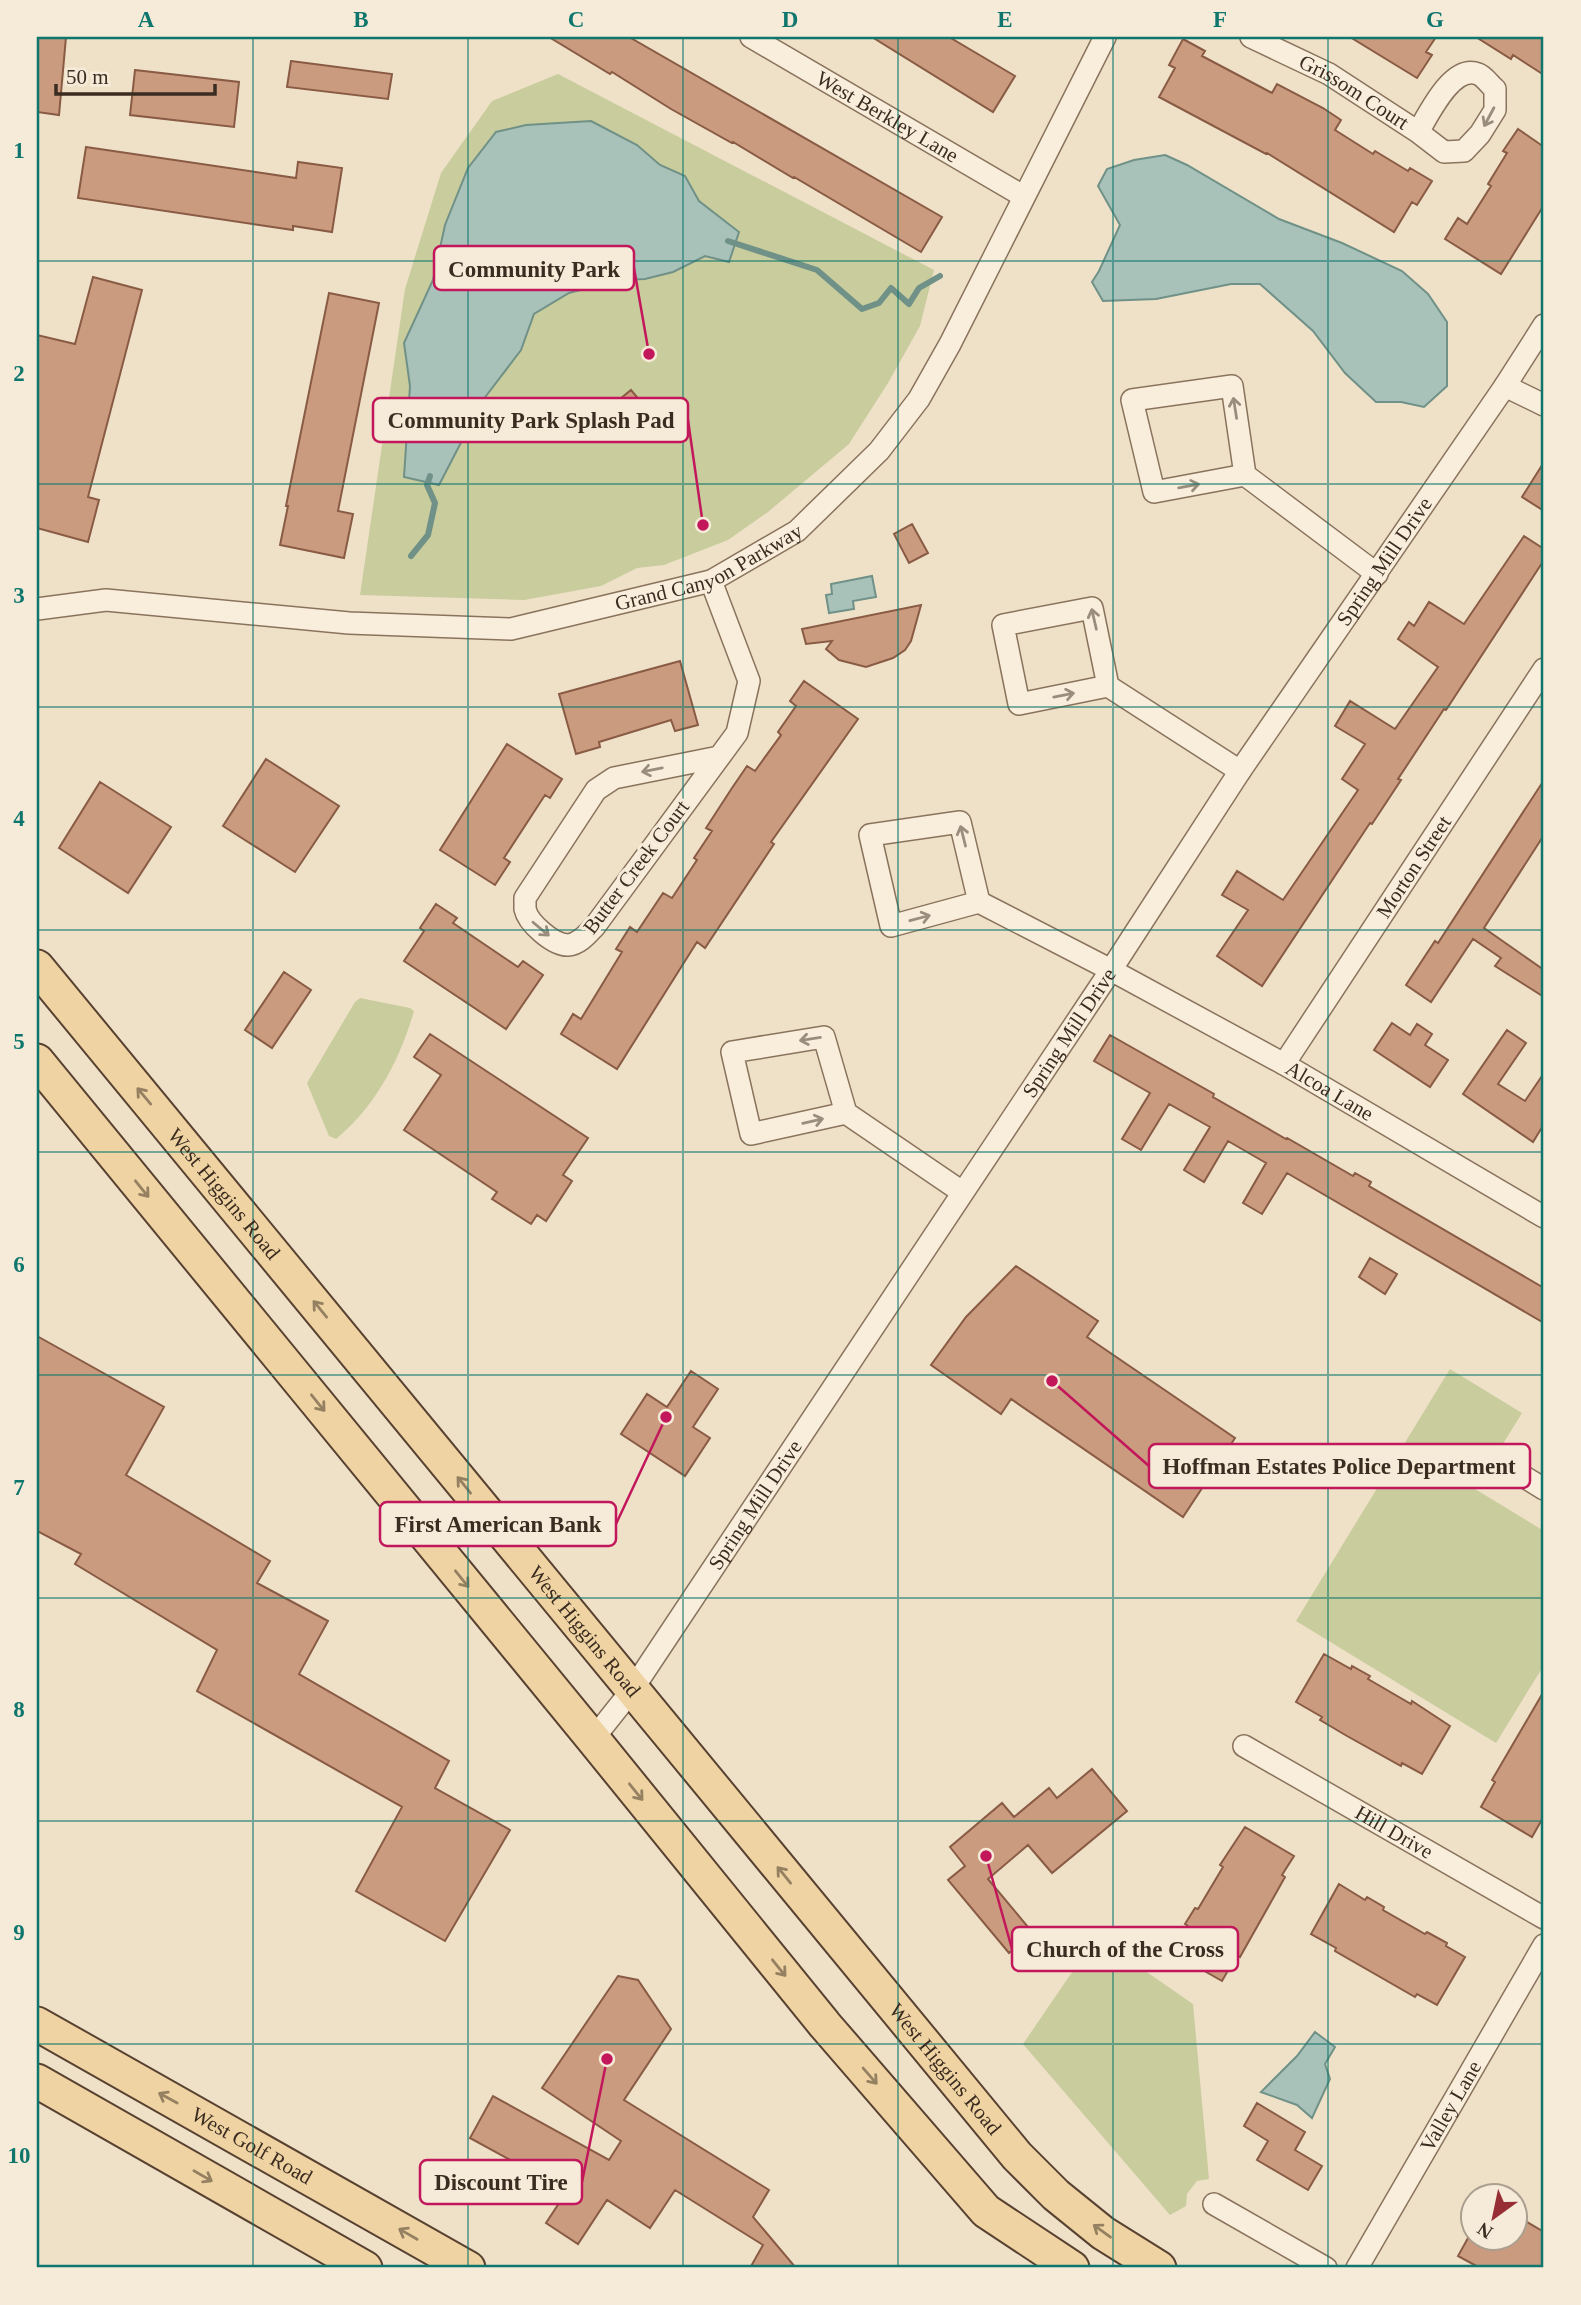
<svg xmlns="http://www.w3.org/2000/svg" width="1581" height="2305" viewBox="0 0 1581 2305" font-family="'Times New Roman',serif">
  <rect width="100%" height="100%" fill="#eee1c8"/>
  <path fill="#c9cc9c" d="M 558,74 L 934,270 L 920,326 L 888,383 L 849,444 L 768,512 L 728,540 L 664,565 L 637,568 L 601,586 L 524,600 L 360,595 L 405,289 L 441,173 L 492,101 Z
    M 360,998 L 410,1008 L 414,1011 C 400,1060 375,1107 336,1139 L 329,1136 L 307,1083 L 355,1002 Z
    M 1450,1369 L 1522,1413 L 1475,1489 L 1544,1531 L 1544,1665 L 1496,1743 L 1296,1621 Z
    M 1096,1937 L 1193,2004 L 1209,2179 L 1197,2181 L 1187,2194 L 1186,2206 L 1170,2215 L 1023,2044 Z"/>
  <path fill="#a9c2b9" stroke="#709187" stroke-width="2" d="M 591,121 L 637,145 L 660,165 L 685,176 L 699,201 L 739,232 L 729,262 L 705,256 L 673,272 L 645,279 L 617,280 L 569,293 L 534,314 L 521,350 L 483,400 L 439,485 L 404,477 L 410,386 L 404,343 L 433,280 L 445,225 L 468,168 L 496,132 L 526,125 Z
    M 1165,155 L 1187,165 L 1279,219 L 1342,243 L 1402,271 L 1428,294 L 1447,322 L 1447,386 L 1424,407 L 1401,402 L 1376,402 L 1345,373 L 1313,331 L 1260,284 L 1231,284 L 1156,299 L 1103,301 L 1092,282 L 1099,271 L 1120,225 L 1098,186 L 1107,169 L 1134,160 Z
    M 872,576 L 876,597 L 853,601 L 854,609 L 829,613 L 826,595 L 832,594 L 831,584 Z
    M 1315,2032 L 1335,2047 L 1325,2064 L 1330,2079 L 1312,2118 L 1297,2105 L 1261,2092 L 1297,2056 Z"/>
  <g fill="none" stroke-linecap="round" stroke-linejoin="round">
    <path stroke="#709187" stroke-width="6" d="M 728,241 L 817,270 L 862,309 L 879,303 L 891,288 L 909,304 L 919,288 L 940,276
      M 411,556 L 428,535 L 435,503 L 427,485 L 430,476"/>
  </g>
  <path fill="#cb9b7f" stroke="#895b44" stroke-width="2" d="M 37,37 L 66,37 L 59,115 L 37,112 Z
    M 549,37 L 629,37 L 942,217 L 921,252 L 794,177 L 793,178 L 733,142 L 732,143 L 671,109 L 612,72 L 610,74 Z
    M 872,37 L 949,37 L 1015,76 L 993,112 Z
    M 1350,37 L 1436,37 L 1426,52 L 1432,55 L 1417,78 Z
    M 1476,37 L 1544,37 L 1544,75 L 1513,55 L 1511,59 Z
    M 1183,39 L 1205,51 L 1202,56 L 1272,93 L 1277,84 L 1323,108 L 1341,120 L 1335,130 L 1373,154 L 1375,151 L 1408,171 L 1410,168 L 1432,181 L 1417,205 L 1412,202 L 1394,232 L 1267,153 L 1266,154 L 1159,97 L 1175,68 L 1169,65 Z
    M 291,61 L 392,74 L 388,99 L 287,87 Z
    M 135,70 L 239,82 L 234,127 L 130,115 Z
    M 1518,129 L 1544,147 L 1544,205 L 1501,274 L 1445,239 L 1458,218 L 1467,224 L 1491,186 L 1488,184 L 1507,153 L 1503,151 Z
    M 86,147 L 296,178 L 298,162 L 342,168 L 332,232 L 293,226 L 293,230 L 78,198 Z
    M 93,277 L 142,290 L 88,497 L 99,500 L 88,542 L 37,528 L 37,335 L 75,344 Z
    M 329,293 L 379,303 L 338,511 L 353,514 L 344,558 L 280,545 L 288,506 L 286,506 Z
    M 631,390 L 646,408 L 630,420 L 615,403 Z
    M 1544,462 L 1544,511 L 1522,497 Z
    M 912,524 L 928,553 L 909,563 L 894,534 Z
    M 1524,536 L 1544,549 L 1544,560 L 1446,710 L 1444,709 L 1398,779 L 1401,780 L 1372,824 L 1370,823 L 1262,986 L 1217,956 L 1248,910 L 1222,895 L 1237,871 L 1283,900 L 1358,790 L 1342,779 L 1365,744 L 1335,726 L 1350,701 L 1395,729 L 1438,667 L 1398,639 L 1409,622 L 1414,626 L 1429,602 L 1464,624 Z
    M 921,605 L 911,641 L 905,650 L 893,658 L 866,667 L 839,660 L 826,649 L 832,641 L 806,644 L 802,629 Z
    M 680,661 L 698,725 L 675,731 L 671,720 L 599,742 L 600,747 L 576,754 L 559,694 Z
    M 804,681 L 858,719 L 771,842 L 774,844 L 705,948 L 697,942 L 617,1069 L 561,1034 L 573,1014 L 581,1019 L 622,952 L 616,949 L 630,927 L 637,932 L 663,893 L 672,898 L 697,860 L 694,858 L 712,831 L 706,828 L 732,788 L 747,766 L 755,771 L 781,735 L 778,732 L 796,706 L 790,701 Z
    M 507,744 L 562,779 L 550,798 L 545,795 L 504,858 L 510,862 L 495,885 L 440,850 Z
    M 266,759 L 339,806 L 295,872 L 223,826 Z
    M 1544,780 L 1544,835 L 1484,928 L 1544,970 L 1544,997 L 1495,966 L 1501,958 L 1473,939 L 1431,1002 L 1406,985 L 1435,941 L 1438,943 Z
    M 100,782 L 171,827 L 128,893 L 59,848 Z
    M 436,904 L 457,918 L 453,923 L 518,967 L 523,961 L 543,975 L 506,1029 L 404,961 L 424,931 L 420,928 Z
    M 284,972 L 311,990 L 272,1048 L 245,1030 Z
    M 1392,1023 L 1410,1035 L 1417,1024 L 1432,1034 L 1425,1045 L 1448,1060 L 1430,1087 L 1374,1050 Z
    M 1507,1030 L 1526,1043 L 1498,1084 L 1525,1101 L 1544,1073 L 1544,1124 L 1533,1142 L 1463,1094 Z
    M 430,1034 L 588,1138 L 563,1175 L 572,1181 L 546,1221 L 537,1215 L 531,1224 L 492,1199 L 497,1192 L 404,1130 L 441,1075 L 414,1057 Z
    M 1110,1035 L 1214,1094 L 1213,1097 L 1286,1139 L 1287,1138 L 1353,1176 L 1355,1173 L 1371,1182 L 1369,1186 L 1544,1288 L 1544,1323 L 1287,1173 L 1262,1214 L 1243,1203 L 1266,1163 L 1228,1141 L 1204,1182 L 1184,1170 L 1210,1127 L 1169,1104 L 1141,1150 L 1122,1139 L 1150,1093 L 1094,1061 Z
    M 1370,1258 L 1397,1274 L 1385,1294 L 1359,1277 Z
    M 1016,1266 L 1098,1321 L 1087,1337 L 1235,1438 L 1183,1517 L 1011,1399 L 1001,1414 L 931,1365 L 966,1317 Z
    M 37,1336 L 164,1407 L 126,1475 L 270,1561 L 257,1583 L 328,1621 L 299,1674 L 449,1761 L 435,1788 L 510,1830 L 445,1941 L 356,1891 L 402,1807 L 197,1691 L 217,1650 L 75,1564 L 81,1554 L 37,1531 Z
    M 691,1371 L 718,1389 L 693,1427 L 710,1438 L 685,1476 L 621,1434 L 647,1394 L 667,1407 Z
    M 1324,1654 L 1351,1669 L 1352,1666 L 1370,1676 L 1368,1679 L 1411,1704 L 1412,1701 L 1450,1726 L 1422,1774 L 1402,1763 L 1401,1766 L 1347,1736 L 1320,1720 L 1322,1717 L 1296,1702 Z
    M 1544,1691 L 1544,1816 L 1532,1837 L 1481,1807 L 1495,1782 L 1492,1780 Z
    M 1092,1769 L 1127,1811 L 1052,1873 L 1028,1845 L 988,1879 L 1033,1933 L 1009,1953 L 948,1880 L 965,1866 L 950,1847 L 1002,1803 L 1014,1817 L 1049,1788 L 1057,1798 Z
    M 1245,1827 L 1294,1856 L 1282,1875 L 1285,1877 L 1240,1957 L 1237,1955 L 1222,1981 L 1173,1953 L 1188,1926 L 1185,1924 L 1195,1908 L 1198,1909 L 1223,1867 L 1220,1865 Z
    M 1339,1884 L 1365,1900 L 1367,1897 L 1384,1907 L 1383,1910 L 1425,1934 L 1427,1932 L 1447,1943 L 1446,1946 L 1465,1957 L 1437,2005 L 1417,1994 L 1415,1997 L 1335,1951 L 1336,1948 L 1311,1934 Z
    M 618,1976 L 638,1980 L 671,2029 L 624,2100 L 769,2190 L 753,2217 L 796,2268 L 750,2268 L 763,2245 L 675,2190 L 650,2228 L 607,2200 L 578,2244 L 546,2223 L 567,2191 L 470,2138 L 493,2096 L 609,2160 L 621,2141 L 542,2088 Z
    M 1257,2103 L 1305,2132 L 1295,2150 L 1322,2166 L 1308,2190 L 1257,2160 L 1268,2141 L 1244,2126 Z
    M 1515,2215 L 1544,2232 L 1544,2268 L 1480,2268 L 1458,2256 L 1468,2238 L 1515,2238 Z"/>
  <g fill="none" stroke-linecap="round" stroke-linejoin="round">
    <defs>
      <g id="minor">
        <path id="s1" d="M 751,37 L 1023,196"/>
        <path id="s2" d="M 1251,37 L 1329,74 L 1418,132 L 1444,152 L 1464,151 L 1480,134 L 1495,110 L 1495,89 C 1490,85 1484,76 1478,74 C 1452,64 1429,114 1418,132"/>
        <path d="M 1505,386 L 1544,405"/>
        <path d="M 1245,475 L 1154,492 L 1132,400 L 1232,386 L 1245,475 L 1377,574"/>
        <path d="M 711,581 L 749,681 L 737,733 L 595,926 C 588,933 580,944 568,945 C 553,945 528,923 525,909 C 525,908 525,899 525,898 L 596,790 L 614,778 L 719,757"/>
        <path id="s3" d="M 37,609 L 106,600 L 349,623 L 511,629 L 711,581 L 797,531 L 879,451 L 919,399 L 950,344 L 1105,37"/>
        <path d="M 1108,686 L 1092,608 L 1003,625 L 1019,704 L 1108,686 L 1240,771"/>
        <path id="s4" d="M 979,902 L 960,822 L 870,835 L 891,926 L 979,902 L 1111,970 L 1284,1064 L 1544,1217"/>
        <path id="s5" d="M 1284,1064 L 1544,669"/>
        <path d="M 846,1113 L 751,1134 L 732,1052 L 824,1037 L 846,1113 L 962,1192"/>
        <path d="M 1503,1464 L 1544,1489"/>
        <path id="s6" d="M 593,1739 L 632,1690 L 1111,970 L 1240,771 L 1505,386 L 1544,325"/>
        <path id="s7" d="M 1244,1746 L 1544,1918"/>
        <path d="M 1214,2204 L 1326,2268"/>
        <path id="s8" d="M 1357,2268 L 1544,1945"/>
      </g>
      <g id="primary">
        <path id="s9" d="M 37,967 L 1017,2156 L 1056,2195 L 1103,2233 L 1159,2268"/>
        <path d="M 37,1061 L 593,1739 L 825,2025 L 986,2211 L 1072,2268"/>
        <path id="s10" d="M 37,2024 L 468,2268"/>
        <path d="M 37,2081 L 365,2268"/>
      </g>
    </defs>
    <use href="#minor" stroke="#8a735d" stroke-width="24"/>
    <use href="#primary" stroke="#584131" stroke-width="37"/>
    <use href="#minor" stroke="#f9eedc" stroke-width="21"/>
    <use href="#primary" stroke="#efd3a2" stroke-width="33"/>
  </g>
  <defs><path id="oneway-shaft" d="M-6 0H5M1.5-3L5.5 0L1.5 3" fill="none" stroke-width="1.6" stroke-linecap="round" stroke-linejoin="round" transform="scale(1.75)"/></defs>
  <g stroke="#9a8d7e">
    <use href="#oneway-shaft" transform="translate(1489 117) rotate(118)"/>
    <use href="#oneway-shaft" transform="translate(1235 408) rotate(-99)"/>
    <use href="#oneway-shaft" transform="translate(1189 486) rotate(-10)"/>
    <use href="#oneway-shaft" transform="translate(1094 619) rotate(-103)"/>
    <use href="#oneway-shaft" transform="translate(1064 695) rotate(-11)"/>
    <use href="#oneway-shaft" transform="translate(652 770) rotate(169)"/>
    <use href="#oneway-shaft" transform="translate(963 836) rotate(-104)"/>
    <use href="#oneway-shaft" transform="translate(920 918) rotate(-15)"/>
    <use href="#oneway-shaft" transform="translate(541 929) rotate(40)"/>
    <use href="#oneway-shaft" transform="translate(810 1039) rotate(171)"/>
    <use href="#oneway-shaft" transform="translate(813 1121) rotate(-13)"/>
  </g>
  <g stroke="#958062">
    <use href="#oneway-shaft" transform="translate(144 1096) rotate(-130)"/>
    <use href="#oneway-shaft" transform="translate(142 1189) rotate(51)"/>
    <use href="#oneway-shaft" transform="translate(320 1309) rotate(-129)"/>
    <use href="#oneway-shaft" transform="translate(318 1403) rotate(51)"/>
    <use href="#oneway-shaft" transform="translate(464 1485) rotate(-129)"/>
    <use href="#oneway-shaft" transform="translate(462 1579) rotate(51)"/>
    <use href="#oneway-shaft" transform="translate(636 1792) rotate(51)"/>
    <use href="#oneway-shaft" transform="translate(784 1875) rotate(-129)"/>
    <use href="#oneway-shaft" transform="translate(779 1968) rotate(51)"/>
    <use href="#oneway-shaft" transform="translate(870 2076) rotate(49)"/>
    <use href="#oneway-shaft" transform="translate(168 2098) rotate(-151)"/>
    <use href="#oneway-shaft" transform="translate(203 2176) rotate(30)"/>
    <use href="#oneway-shaft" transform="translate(1102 2231) rotate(-144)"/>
    <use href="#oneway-shaft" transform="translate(408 2234) rotate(-150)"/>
  </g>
  <path fill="none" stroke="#0f766e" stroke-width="2" stroke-opacity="0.55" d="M 253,37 L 253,2268M 468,37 L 468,2268M 683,37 L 683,2268M 898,37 L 898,2268M 1113,37 L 1113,2268M 1328,37 L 1328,2268M 37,261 L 1544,261M 37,484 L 1544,484M 37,707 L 1544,707M 37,930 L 1544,930M 37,1152 L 1544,1152M 37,1375 L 1544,1375M 37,1598 L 1544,1598M 37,1821 L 1544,1821M 37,2044 L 1544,2044"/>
  <g text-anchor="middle" stroke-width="6" stroke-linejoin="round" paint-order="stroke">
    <g font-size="21" fill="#3b2c21" stroke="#f5ebd8">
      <text dy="7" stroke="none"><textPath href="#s2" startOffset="117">Grissom Court</textPath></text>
      <text dy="7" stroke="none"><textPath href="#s1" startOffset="158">West Berkley Lane</textPath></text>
      <text dy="7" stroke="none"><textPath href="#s6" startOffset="1419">Spring Mill Drive</textPath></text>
      <text dy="7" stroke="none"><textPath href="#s3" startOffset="684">Grand Canyon Parkway</textPath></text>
      <text transform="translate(636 867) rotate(-53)" y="7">Butter Creek Court</text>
      <text dy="7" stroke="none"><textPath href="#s5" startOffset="236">Morton Street</textPath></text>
      <text dy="7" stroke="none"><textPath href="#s6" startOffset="852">Spring Mill Drive</textPath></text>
      <text dy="7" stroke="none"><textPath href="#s4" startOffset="756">Alcoa Lane</textPath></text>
      <text dy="7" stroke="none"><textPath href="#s9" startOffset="294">West Higgins Road</textPath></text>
      <text dy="7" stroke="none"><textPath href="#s6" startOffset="285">Spring Mill Drive</textPath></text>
      <text dy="7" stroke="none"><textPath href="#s9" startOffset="861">West Higgins Road</textPath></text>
      <text dy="7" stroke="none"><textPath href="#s7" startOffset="173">Hill Drive</textPath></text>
      <text dy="7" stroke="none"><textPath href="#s9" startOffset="1428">West Higgins Road</textPath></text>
      <text dy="7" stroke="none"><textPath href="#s8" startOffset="187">Valley Lane</textPath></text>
      <text dy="7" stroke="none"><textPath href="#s10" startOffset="247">West Golf Road</textPath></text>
    </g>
  </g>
  <path fill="none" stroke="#c2185b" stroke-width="2.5" d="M649 354L634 268M703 525L688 420M1052 1381L1149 1466M666 1417L616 1524M986 1856L1012 1949M607 2059L582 2182"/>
  <g fill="#c2185b" stroke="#f5ebd8" stroke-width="2.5">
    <circle cx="649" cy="354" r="7"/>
    <circle cx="703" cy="525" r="7"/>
    <circle cx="1052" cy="1381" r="7"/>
    <circle cx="666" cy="1417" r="7"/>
    <circle cx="986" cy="1856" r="7"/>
    <circle cx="607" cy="2059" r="7"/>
  </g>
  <g fill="#f5ebd8" stroke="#c2185b" stroke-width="2.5">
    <rect x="434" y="246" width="200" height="44" rx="7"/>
    <rect x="373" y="398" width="315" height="44" rx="7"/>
    <rect x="1149" y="1444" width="381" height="44" rx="7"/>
    <rect x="380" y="1502" width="236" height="44" rx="7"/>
    <rect x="1012" y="1927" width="226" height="44" rx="7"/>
    <rect x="420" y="2160" width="162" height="44" rx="7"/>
  </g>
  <g font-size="23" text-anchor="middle" font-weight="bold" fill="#3b2c21">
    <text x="534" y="277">Community Park</text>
    <text x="531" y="428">Community Park Splash Pad</text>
    <text x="1339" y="1474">Hoffman Estates Police Department</text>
    <text x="498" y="1532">First American Bank</text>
    <text x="1125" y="1957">Church of the Cross</text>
    <text x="501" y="2190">Discount Tire</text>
  </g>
  <rect width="1581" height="2305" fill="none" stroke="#f5ebd8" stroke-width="77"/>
  <g transform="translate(1494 2217) rotate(213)"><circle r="33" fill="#f5ebd8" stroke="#ab9f8f" stroke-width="2"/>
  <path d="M0-5L12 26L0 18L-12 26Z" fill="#982e35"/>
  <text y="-10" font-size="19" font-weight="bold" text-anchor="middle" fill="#3b2c21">N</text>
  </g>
  <path d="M56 84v10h159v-10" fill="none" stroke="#3b2c21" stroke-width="3.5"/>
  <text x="66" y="84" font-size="21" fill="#3b2c21" stroke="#f5ebd8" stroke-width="5" paint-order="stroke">50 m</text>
  <rect x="38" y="38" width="1504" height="2228" fill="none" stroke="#0f766e" stroke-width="2.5"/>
  <g font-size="23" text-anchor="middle" font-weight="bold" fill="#0f766e">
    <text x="146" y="27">A</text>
    <text x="361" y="27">B</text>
    <text x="576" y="27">C</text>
    <text x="790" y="27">D</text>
    <text x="1005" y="27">E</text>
    <text x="1220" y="27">F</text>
    <text x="1435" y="27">G</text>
    <text x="19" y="158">1</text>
    <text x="19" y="381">2</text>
    <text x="19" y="603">3</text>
    <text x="19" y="826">4</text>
    <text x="19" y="1049">5</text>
    <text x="19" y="1272">6</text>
    <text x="19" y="1495">7</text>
    <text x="19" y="1717">8</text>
    <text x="19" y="1940">9</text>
    <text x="19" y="2163">10</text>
  </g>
</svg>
